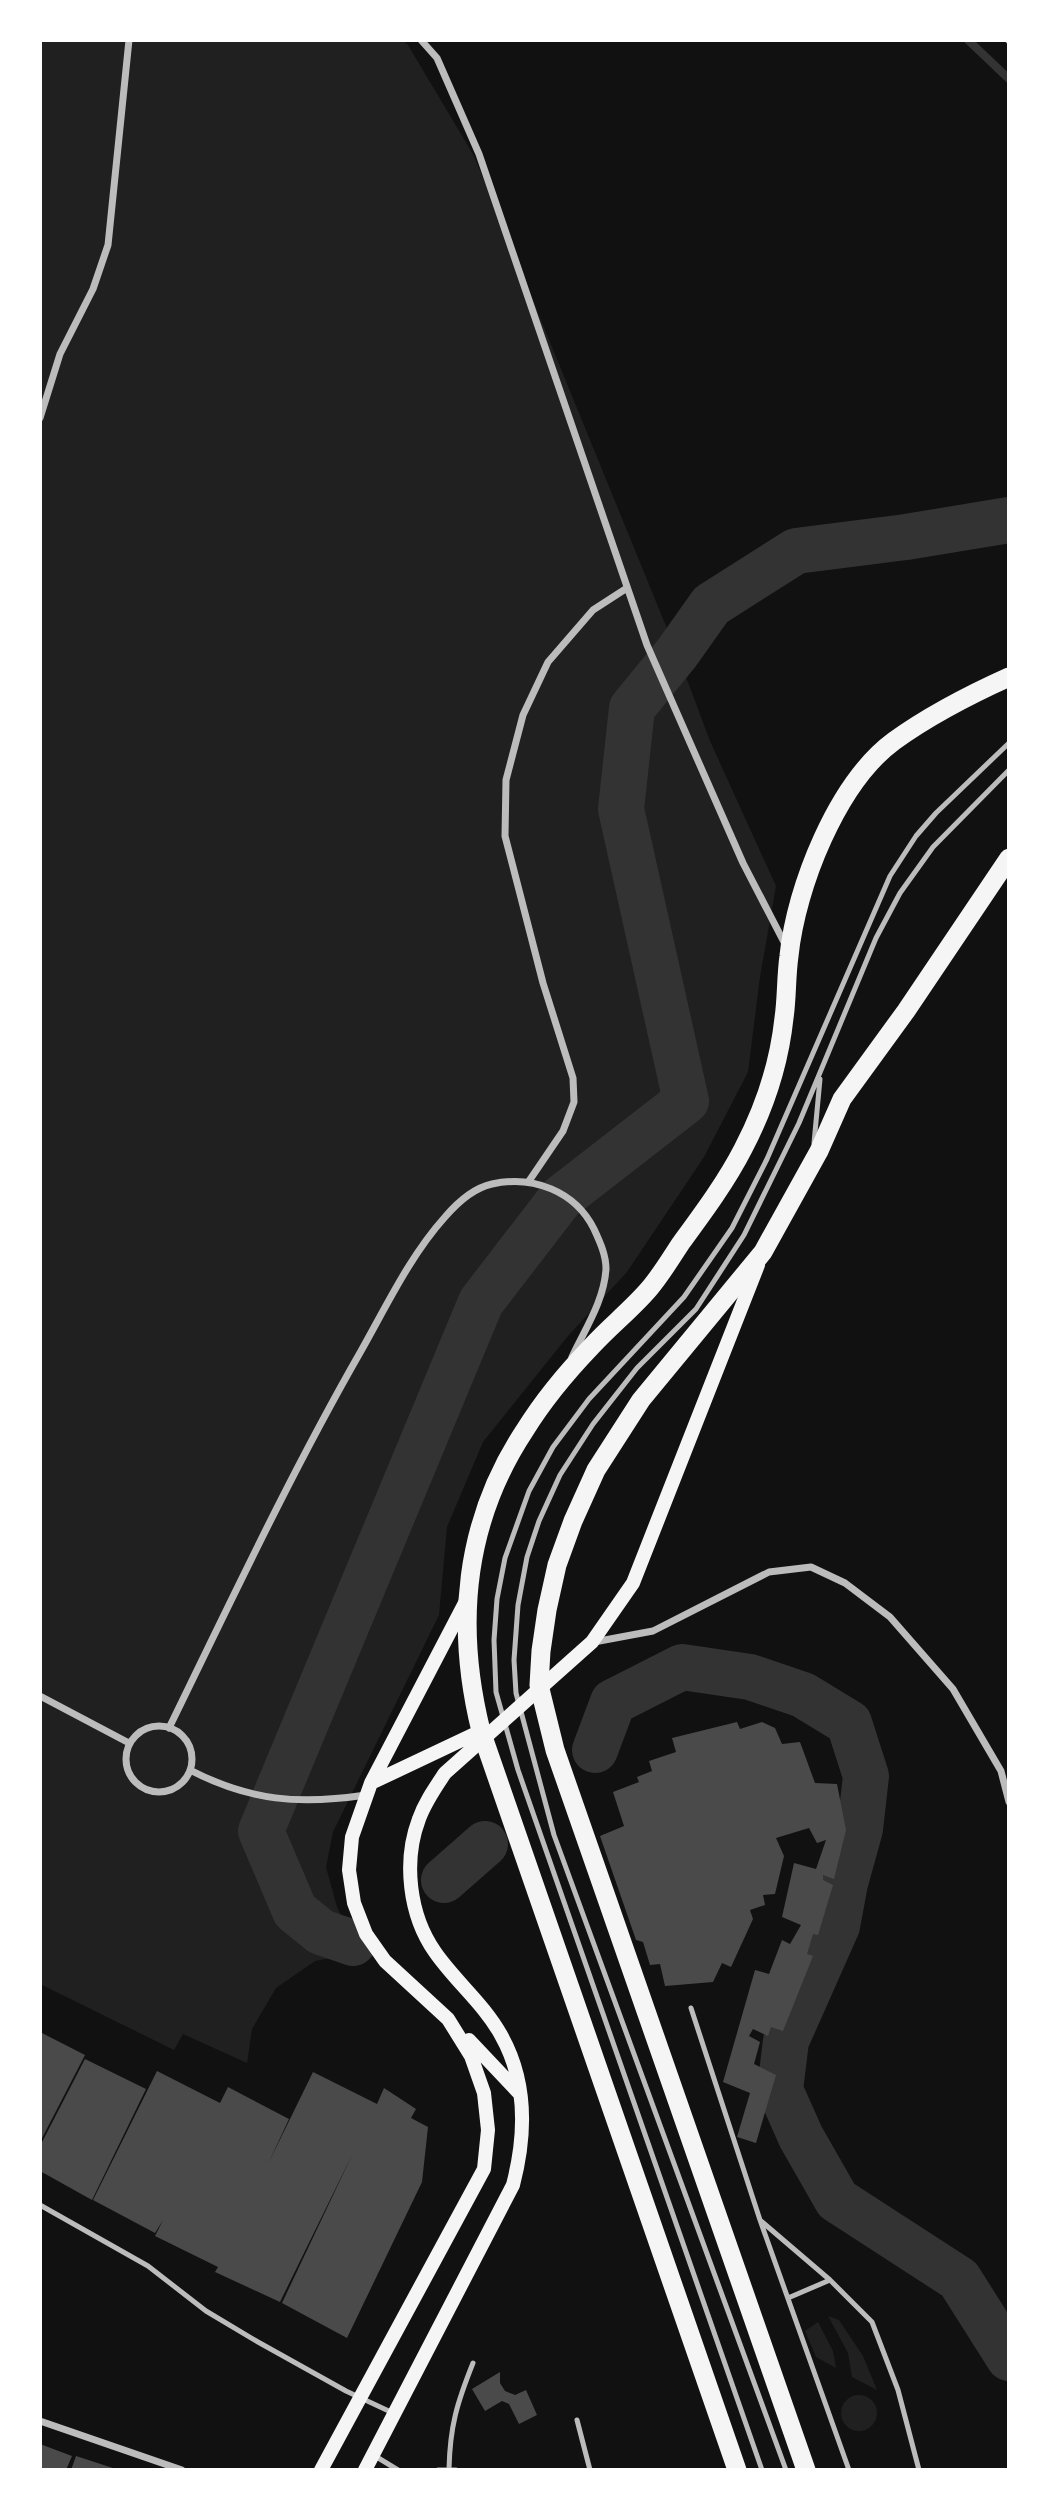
<svg xmlns="http://www.w3.org/2000/svg" width="1049" height="2510" viewBox="0 0 1049 2510" font-family="'Golos Text',sans-serif">
  <rect width="100%" height="100%" fill="#111"/>
  <path fill="#202020" d="M 40,40 L 402,40 L 408,45 L 474,156 L 677,653 L 710,741 L 776,886 L 760,977 L 748,1072 L 704,1157 L 627,1272 L 568,1336 L 483,1442 L 447,1527 L 439,1615 L 333,1832 L 326,1867 L 337,1907 L 358,1953 L 315,1961 L 276,1988 L 252,2029 L 247,2063 L 183,2034 L 174,2050 L 40,1984 Z
    M 828,2316 L 839,2320 L 863,2356 L 877,2390 L 852,2377 L 848,2353 Z
    M 818,2322 L 833,2351 L 836,2368 L 816,2357 L 805,2331 Z
    M841 2413a18 18 0 1 1 36 0a18 18 0 1 1-36 0Z"/>
  <g fill="none" stroke-linecap="round" stroke-linejoin="round">
    <path stroke="#333" stroke-width="8" d="M 968,40 L 1009,79"/>
    <path stroke="#333" stroke-width="46" d="M 595,1750 L 613,1702 L 682,1667 L 750,1677 L 803,1695 L 849,1723 L 866,1776 L 860,1829 L 845,1883 L 837,1926 L 786,2041 L 780,2090 L 801,2137 L 837,2200 L 959,2279 L 1009,2358
      M 444,1880 L 485,1844
      M 353,1943 L 321,1932 L 295,1911 L 261,1831 L 481,1302 L 561,1198 L 686,1101 L 621,809 L 632,708 L 677,653 L 711,605 L 796,551 L 906,537 L 1009,520"/>
  </g>
  <path fill="#4a4a4a" d="M 737,1722 L 740,1729 L 762,1722 L 775,1728 L 782,1744 L 800,1742 L 815,1783 L 837,1784 L 846,1830 L 834,1879 L 823,1875 L 823,1880 L 833,1885 L 818,1935 L 813,1934 L 807,1954 L 813,1956 L 783,2031 L 771,2027 L 768,2036 L 753,2029 L 749,2036 L 760,2042 L 754,2064 L 776,2075 L 756,2143 L 737,2137 L 750,2093 L 723,2082 L 755,1970 L 769,1974 L 782,1940 L 790,1944 L 801,1925 L 782,1917 L 794,1863 L 816,1869 L 826,1840 L 817,1843 L 809,1828 L 776,1838 L 784,1856 L 775,1894 L 763,1895 L 765,1905 L 750,1910 L 753,1919 L 731,1967 L 722,1963 L 713,1982 L 665,1986 L 660,1964 L 650,1965 L 643,1942 L 636,1940 L 600,1836 L 624,1826 L 613,1792 L 639,1782 L 637,1777 L 652,1771 L 649,1761 L 676,1752 L 672,1738 Z
    M 40,2032 L 85,2055 L 40,2142 Z
    M 85,2059 L 146,2089 L 92,2200 L 40,2171 L 40,2146 Z
    M 157,2071 L 220,2103 L 228,2087 L 289,2119 L 268,2164 L 313,2072 L 377,2104 L 384,2088 L 416,2109 L 411,2118 L 428,2127 L 422,2182 L 347,2338 L 282,2303 L 353,2153 L 280,2302 L 215,2272 L 218,2267 L 155,2236 L 163,2220 L 155,2233 L 93,2200 Z
    M 500,2372 L 500,2383 L 505,2391 L 515,2395 L 526,2390 L 537,2415 L 519,2424 L 509,2404 L 502,2401 L 485,2411 L 472,2389 Z
    M 40,2444 L 72,2456 L 66,2470 L 40,2470 Z
    M 76,2456 L 116,2469 L 116,2470 L 71,2470 Z"/>
  <g fill="none" stroke-linecap="round" stroke-linejoin="round">
    <path stroke="#bcbcbc" stroke-width="5" d="M 1007,40 L 1009,42
      M 814,1143 L 820,1079
      M 691,2008 L 760,2220 L 849,2470
      M 40,2205 L 148,2266 L 206,2311 L 258,2342 L 346,2391 L 393,2413
      M 761,2221 L 830,2280
      M 788,2298 L 830,2280 L 872,2322 L 898,2390 L 919,2470
      M 577,2420 L 590,2470
      M 375,2456 L 398,2470
      M 449,2469 C 450,2426 457,2403 473,2363
      M 438,2470 L 456,2470
      M 762,2470 L 518,1770 L 496,1692 L 494,1640 L 497,1599 L 505,1558 L 529,1491 L 553,1447 L 589,1399 L 684,1297 L 732,1228 L 767,1159 L 890,876 L 916,836 L 936,813 L 1009,743
      M 786,2470 L 554,1835 L 516,1693 L 514,1660 L 518,1605 L 527,1557 L 539,1521 L 560,1475 L 593,1424 L 637,1368 L 696,1309 L 744,1235 L 799,1123 L 876,938 L 900,893 L 933,847 L 1009,770"/>
    <path stroke="#bcbcbc" stroke-width="7" d="M 421,40 L 437,58 L 479,154 L 647,645 L 743,863 L 786,946
      M 40,418 L 60,354 L 93,289 L 108,245 L 129,40
      M 529,1181 L 563,1131 L 574,1102 L 573,1078 L 543,983 L 505,836 L 506,780 L 523,715 L 548,662 L 593,610 L 627,588
      M 594,1642 L 653,1631 L 769,1572 L 811,1567 L 845,1583 L 890,1617 L 953,1689 L 1001,1771 L 1009,1802
      M 40,1696 L 129,1743
      M126 1759a33 33 0 1 1 66 0a33 33 0 1 1-66 0Z
      M 169,1728 C 231,1601 291,1473 361,1351 C 387,1305 410,1256 445,1217 C 457,1203 474,1188 492,1184 C 533,1175 575,1191 594,1229 C 600,1242 606,1255 606,1269 C 604,1301 585,1329 572,1357
      M 190,1770 C 250,1801 299,1805 366,1795
      M 40,2421 L 182,2470"/>
    <path stroke="#f5f5f5" stroke-width="14" d="M 371,1783 L 481,1731
      M 469,2040 L 520,2094
      M 321,2470 L 484,2169 L 488,2130 L 484,2093 L 471,2056 L 448,2019 L 385,1961 L 366,1934 L 354,1903 L 349,1870 L 352,1837 L 371,1783 L 466,1601
      M 365,2470 L 513,2185 C 526,2135 527,2081 501,2035 C 484,2004 455,1981 435,1952 C 409,1915 403,1861 419,1819 C 425,1802 435,1788 445,1773 L 592,1642 L 633,1583 L 758,1265"/>
    <path stroke="#f5f5f5" stroke-width="19" d="M 737,2470 L 481,1731 C 455,1626 464,1522 525,1430 C 543,1401 567,1372 591,1347 C 609,1327 631,1310 649,1289 C 661,1275 671,1258 681,1243 C 703,1213 726,1182 743,1149 C 765,1107 779,1065 784,1018 C 787,998 786,977 789,956 C 796,887 837,783 894,741 C 930,715 969,695 1009,677
      M 806,2470 L 555,1750 L 539,1685 L 541,1651 L 547,1610 L 557,1565 L 573,1521 L 596,1470 L 641,1400 L 763,1252 L 819,1151 L 842,1099 L 906,1011 L 1009,858"/>
  </g>
  <rect width="1049" height="2510" fill="none" stroke="#ffffff" stroke-width="84"/>
</svg>
